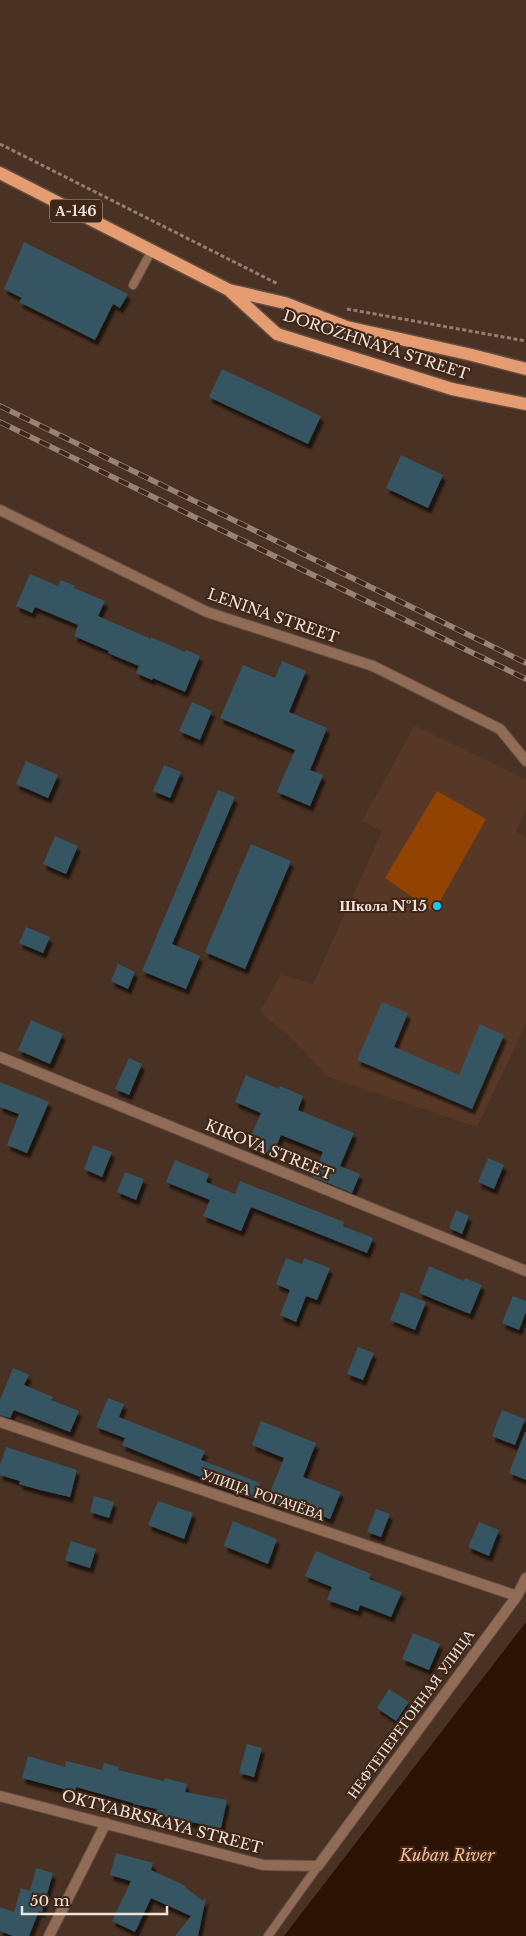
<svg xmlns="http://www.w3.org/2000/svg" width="526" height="1936" viewBox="0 0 526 1936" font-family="'Libre Baskerville',serif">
  <defs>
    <filter id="shadow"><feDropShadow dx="3" dy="5.5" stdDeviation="1" flood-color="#0009"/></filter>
  </defs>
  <rect width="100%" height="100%" fill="#493123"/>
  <path fill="#573826" d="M 415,725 L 526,780 L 526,809 L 516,831 L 526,837 L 526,1024 L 477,1127 L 328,1077 L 290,1037 L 260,1012 L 281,974 L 313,984 L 382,831 L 362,821 Z"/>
  <path fill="#924301" d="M 437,791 L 486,819 L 434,912 L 385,878 Z"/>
  <path fill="#2c1203" d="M 526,1622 L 526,1936 L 284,1936 Z"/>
  <path fill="#355562" filter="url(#shadow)" d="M 24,242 L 128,294 L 120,308 L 113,304 L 95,340 L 19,302 L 22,298 L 4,289 Z
    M 222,369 L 321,416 L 308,444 L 209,397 Z
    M 401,455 L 443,475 L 428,508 L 386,488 Z
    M 30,574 L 58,586 L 61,580 L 75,586 L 74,588 L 105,601 L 98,616 L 151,639 L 151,637 L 185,652 L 186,650 L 200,656 L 185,692 L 153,678 L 152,680 L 136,673 L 139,666 L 108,653 L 109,651 L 74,636 L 78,625 L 35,607 L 32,613 L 16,606 Z
    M 282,661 L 306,671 L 289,712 L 327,728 L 310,770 L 323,775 L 310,806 L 277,792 L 295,750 L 220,718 L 243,665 L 275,678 Z
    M 192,702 L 212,711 L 200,740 L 179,731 Z
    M 26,761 L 58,775 L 48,798 L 16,784 Z
    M 164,765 L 181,772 L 170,798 L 153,791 Z
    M 218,790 L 235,797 L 172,944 L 200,956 L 186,989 L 142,971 Z
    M 55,836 L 78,846 L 66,874 L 43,864 Z
    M 251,844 L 291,861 L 245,969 L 205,952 Z
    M 26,927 L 50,937 L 43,953 L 19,943 Z
    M 118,964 L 135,972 L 128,989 L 111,981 Z
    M 382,1002 L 408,1013 L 394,1047 L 459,1075 L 480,1024 L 504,1035 L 472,1109 L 357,1060 Z
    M 31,1020 L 63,1034 L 50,1064 L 18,1050 Z
    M 129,1058 L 142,1064 L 129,1095 L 115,1089 Z
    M 246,1075 L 279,1089 L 280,1086 L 303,1096 L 298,1110 L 354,1133 L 340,1166 L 360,1174 L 352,1193 L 313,1177 L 323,1152 L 281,1135 L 272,1156 L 247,1145 L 261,1113 L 235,1102 Z
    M 0,1082 L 49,1102 L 27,1153 L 7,1145 L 19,1114 L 0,1107 Z
    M 93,1145 L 112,1152 L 102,1177 L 84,1169 Z
    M 488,1158 L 504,1165 L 494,1189 L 478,1182 Z
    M 175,1160 L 209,1174 L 206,1182 L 235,1194 L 240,1181 L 344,1222 L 343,1226 L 373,1238 L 367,1253 L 251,1207 L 241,1231 L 203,1216 L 210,1200 L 166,1182 Z
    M 125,1172 L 144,1179 L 136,1200 L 117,1192 Z
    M 456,1210 L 469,1216 L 462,1234 L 449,1228 Z
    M 286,1258 L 302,1264 L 304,1258 L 330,1268 L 317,1300 L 306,1296 L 296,1322 L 280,1315 L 290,1290 L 276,1284 Z
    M 429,1266 L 464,1281 L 465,1278 L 482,1285 L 470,1314 L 419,1293 Z
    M 401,1292 L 426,1302 L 415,1330 L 390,1320 Z
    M 513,1296 L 526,1301 L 526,1312 L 519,1330 L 502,1323 Z
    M 358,1347 L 374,1353 L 363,1380 L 347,1374 Z
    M 13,1368 L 29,1375 L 24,1385 L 53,1397 L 51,1400 L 79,1411 L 70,1432 L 14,1410 L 10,1418 L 0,1415 L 0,1400 Z
    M 108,1398 L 124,1404 L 119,1417 L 205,1451 L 201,1460 L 260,1483 L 254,1499 L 122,1445 L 125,1438 L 96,1427 Z
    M 502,1410 L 525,1419 L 515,1445 L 492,1436 Z
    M 261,1421 L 316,1443 L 303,1477 L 341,1492 L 330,1519 L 283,1501 L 281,1506 L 267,1500 L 284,1458 L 252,1445 Z
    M 525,1432 L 526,1432 L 526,1480 L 509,1473 Z
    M 6,1447 L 77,1470 L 70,1497 L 40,1490 L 19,1484 L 20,1481 L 0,1475 L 0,1465 Z
    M 94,1496 L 114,1502 L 109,1518 L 90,1512 Z
    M 158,1501 L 193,1513 L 184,1539 L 148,1525 Z
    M 376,1509 L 390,1514 L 381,1537 L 367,1532 Z
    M 233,1521 L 277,1539 L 268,1564 L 224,1546 Z
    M 479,1522 L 499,1530 L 489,1556 L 468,1547 Z
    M 71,1541 L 96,1549 L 90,1568 L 65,1560 Z
    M 316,1551 L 371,1574 L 369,1579 L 402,1592 L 391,1617 L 360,1605 L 358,1611 L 327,1600 L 332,1587 L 305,1576 Z
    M 413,1633 L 440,1644 L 429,1670 L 402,1659 Z
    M 389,1689 L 409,1702 L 396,1721 L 377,1708 Z
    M 247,1744 L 262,1748 L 254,1777 L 239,1773 Z
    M 28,1756 L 65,1767 L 66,1761 L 102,1770 L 104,1763 L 119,1767 L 118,1770 L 164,1781 L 165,1778 L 187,1784 L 185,1792 L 227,1800 L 221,1828 L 156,1815 L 157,1809 L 133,1804 L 133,1803 L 76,1787 L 75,1792 L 22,1778 Z
    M 116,1853 L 153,1863 L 151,1870 L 186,1886 L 185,1887 L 203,1901 L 206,1897 L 198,1936 L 175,1936 L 191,1916 L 151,1898 L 135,1932 L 112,1921 L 131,1881 L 110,1875 Z
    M 36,1868 L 53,1873 L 42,1912 L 39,1911 L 29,1936 L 13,1936 L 0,1931 L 0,1907 L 14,1912 L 21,1888 L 30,1891 Z"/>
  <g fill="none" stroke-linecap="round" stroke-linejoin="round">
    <defs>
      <path id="lane" d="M 133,285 L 152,250
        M 268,1936 L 318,1866"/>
      <path id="street" d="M 0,510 L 207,612 L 373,666 L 500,729 L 526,761
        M 0,1057 L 526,1271
        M 0,1422 L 517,1596
        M 0,1796 L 263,1865 L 318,1866 L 517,1596 L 526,1578
        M 49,1936 L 106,1823"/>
      <path id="primary" d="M 0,173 L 229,290 L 285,303 L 347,327 L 472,355 L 526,369
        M 231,292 L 277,334 L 452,389 L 526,404"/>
    </defs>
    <use href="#lane" stroke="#644d40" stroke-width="10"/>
    <use href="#street" stroke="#644d40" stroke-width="12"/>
    <use href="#primary" stroke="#644d40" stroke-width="15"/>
    <path stroke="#927e72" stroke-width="3" stroke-dasharray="4 2.5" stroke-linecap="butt" d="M 0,144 L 278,284
      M 347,309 L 526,341"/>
    <use href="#lane" stroke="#906b56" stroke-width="8"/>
    <use href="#street" stroke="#906b56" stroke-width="10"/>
    <use href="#primary" stroke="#e69c71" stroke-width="12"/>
    <defs>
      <path id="rail" d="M 0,406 L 526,663
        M 0,422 L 526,679"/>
    </defs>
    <use href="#rail" stroke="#978277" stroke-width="5.5"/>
    <use href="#rail" stroke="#3e2719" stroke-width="4" stroke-dasharray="11" stroke-linecap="butt"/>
  </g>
  <circle fill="#12cafb" stroke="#3e2719" stroke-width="2" cx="437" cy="906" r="5"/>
  <g text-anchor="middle" stroke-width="4.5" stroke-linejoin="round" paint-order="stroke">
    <rect fill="#3e2719" stroke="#bba99f" stroke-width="1" x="50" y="199.5" width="52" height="23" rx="4"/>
    <g font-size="14" font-weight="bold" fill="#f1e1d8">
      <text x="76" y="216">А-146</text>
    </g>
    <g font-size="15" fill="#f1e1d8" stroke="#3e2719">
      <text transform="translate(376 345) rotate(18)" y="5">DOROZHNAYA STREET</text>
      <text transform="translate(273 616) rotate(19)" y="5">LENINA STREET</text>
      <text transform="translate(269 1150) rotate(22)" y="5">KIROVA STREET</text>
      <text transform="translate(263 1495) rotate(19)" y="5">УЛИЦА РОГАЧЁВА</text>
      <text transform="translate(411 1714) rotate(-54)" y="5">НЕФТЕПЕРЕГОННАЯ УЛИЦА</text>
      <text transform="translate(162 1822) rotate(15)" y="5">OKTYABRSKAYA STREET</text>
    </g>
    <g font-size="15" font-weight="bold" fill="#f1e1d8" stroke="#3e2719" text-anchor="end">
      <text x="427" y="911">Школа №15</text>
    </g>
    <g font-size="16" font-style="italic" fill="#fab791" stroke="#3e2719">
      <text x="447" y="1861">Kuban River</text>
    </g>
  </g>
  <path d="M22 1906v8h145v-8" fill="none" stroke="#f1e1d8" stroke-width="2.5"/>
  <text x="30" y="1906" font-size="15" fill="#f1e1d8" stroke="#3e2719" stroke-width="4" paint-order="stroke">50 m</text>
</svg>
